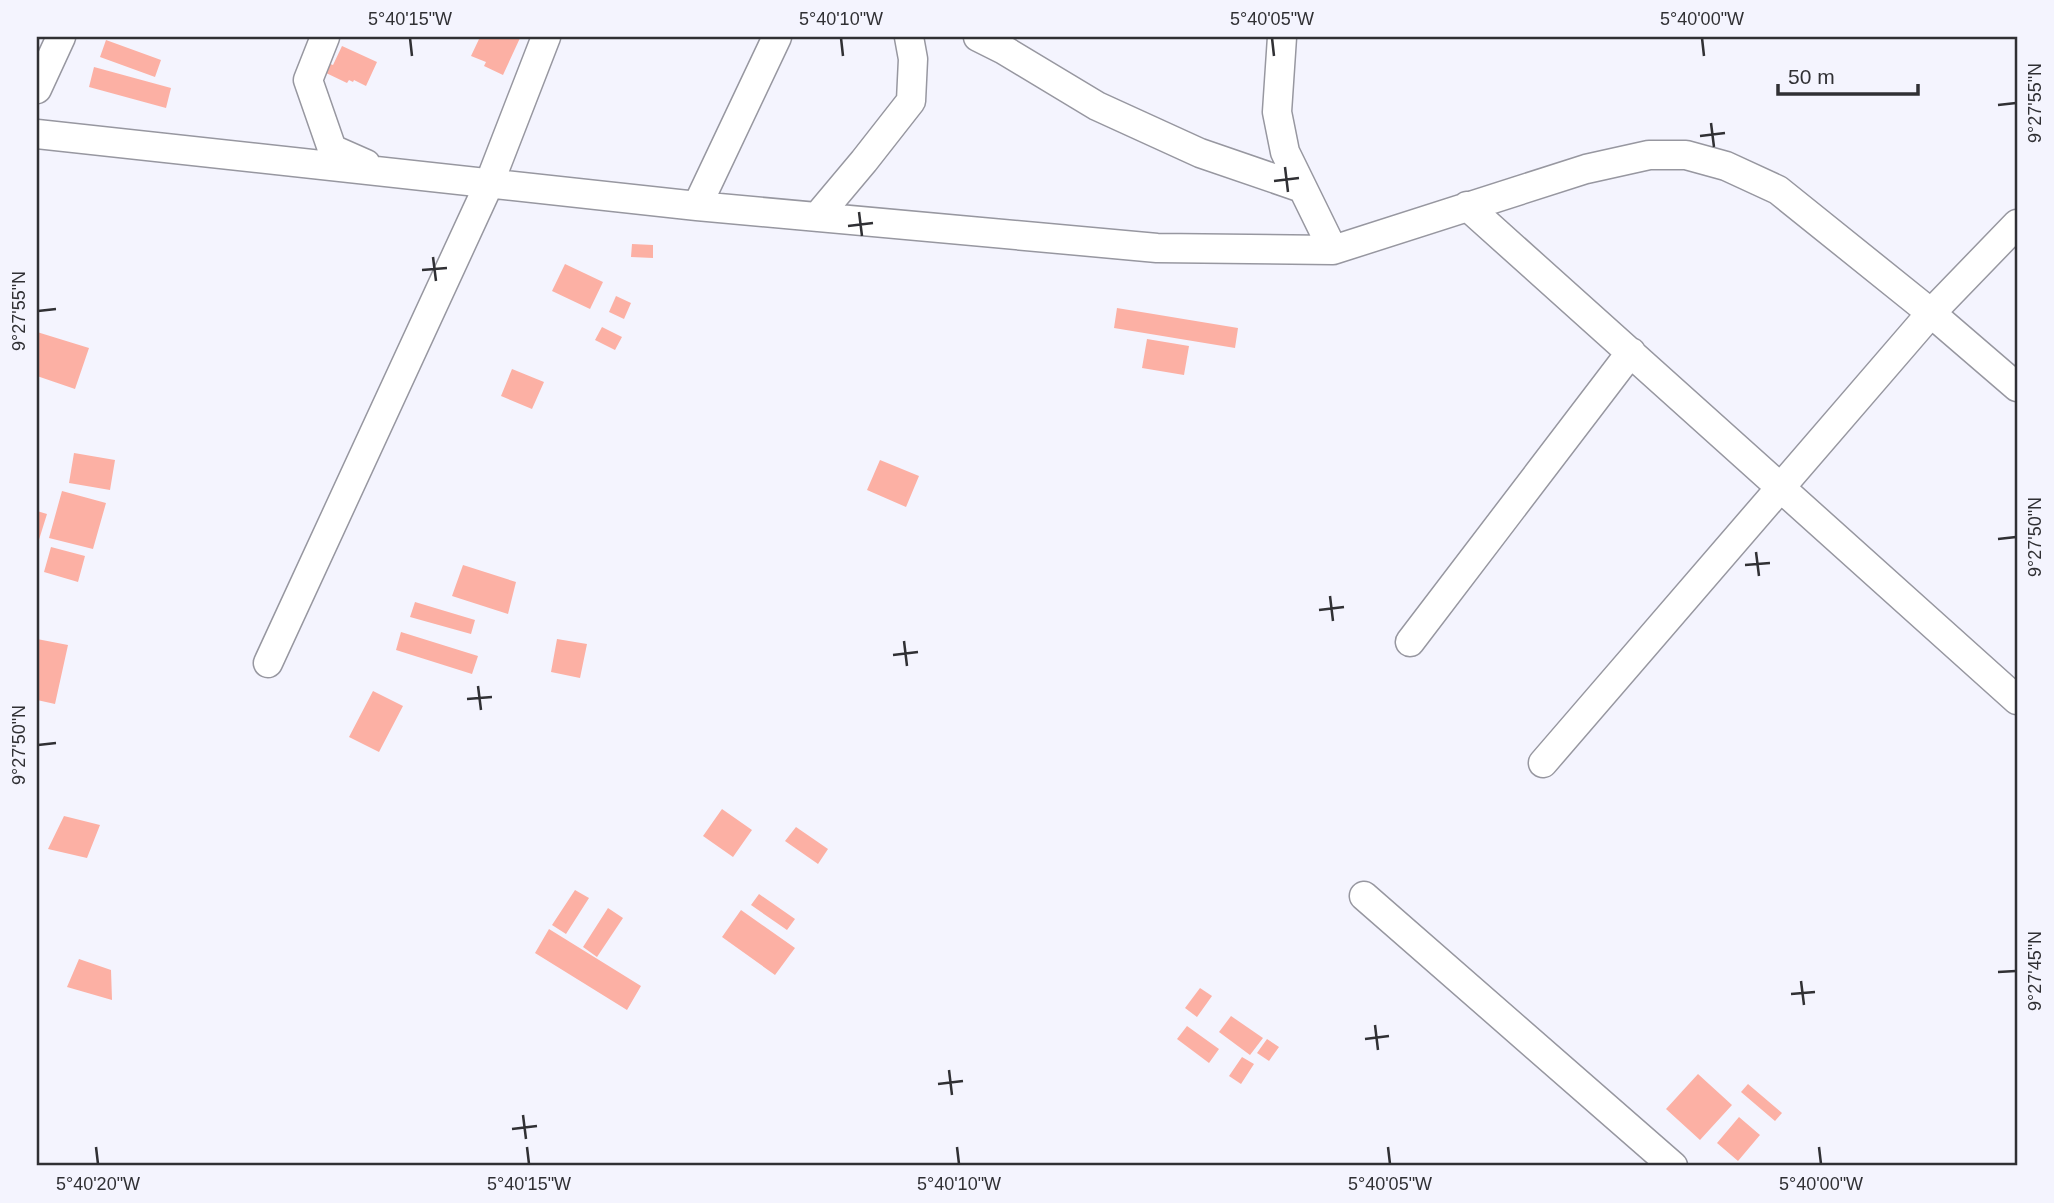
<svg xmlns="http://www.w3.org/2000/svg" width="2054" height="1203" viewBox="0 0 2054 1203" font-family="Helvetica,sans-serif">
  <rect width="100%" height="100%" fill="#f4f4fe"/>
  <path fill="#fcb0a4" d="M 480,37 L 520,38 L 503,75 L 484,66 L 486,62 L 471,56 Z
    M 106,40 L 161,60 L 155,77 L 100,57 Z
    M 342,46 L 377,62 L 366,86 L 354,80 L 353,82 L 349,80 L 347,83 L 324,72 L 328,63 L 333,65 Z
    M 94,67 L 171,88 L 166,108 L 89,87 Z
    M 632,244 L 653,245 L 653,258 L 631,257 Z
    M 565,264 L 603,282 L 590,309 L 552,291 Z
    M 616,296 L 631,303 L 624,319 L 609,312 Z
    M 1117,308 L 1238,328 L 1235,348 L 1114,328 Z
    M 602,327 L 622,337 L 615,350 L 595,340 Z
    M 37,332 L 89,348 L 75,389 L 37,376 Z
    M 1147,339 L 1189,346 L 1184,375 L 1142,368 Z
    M 512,369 L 544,382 L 532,409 L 501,396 Z
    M 74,453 L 115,460 L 110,490 L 69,483 Z
    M 880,460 L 919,476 L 906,507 L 867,490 Z
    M 62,491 L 106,503 L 93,549 L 49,538 Z
    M 37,511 L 47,514 L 37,546 Z
    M 51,547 L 85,556 L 78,582 L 44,572 Z
    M 463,565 L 516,582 L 508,614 L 452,596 Z
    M 415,602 L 475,620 L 471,634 L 410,617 Z
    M 401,632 L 478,656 L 472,674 L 396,650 Z
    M 37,639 L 68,645 L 55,704 L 37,700 Z
    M 557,639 L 587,644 L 580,678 L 551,672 Z
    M 373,691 L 403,706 L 379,752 L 349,737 Z
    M 722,809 L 752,830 L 733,857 L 703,836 Z
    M 64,816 L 100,825 L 87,858 L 48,849 Z
    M 796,827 L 828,849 L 818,864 L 785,841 Z
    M 575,890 L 589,898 L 566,934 L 552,925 Z
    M 759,894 L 795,919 L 787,930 L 751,905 Z
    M 608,908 L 623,918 L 597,957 L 583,947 Z
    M 741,910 L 795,948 L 775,975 L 722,937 Z
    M 549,929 L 641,986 L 627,1010 L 535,953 Z
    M 79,959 L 111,970 L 112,1000 L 67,987 Z
    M 1200,988 L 1212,996 L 1197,1017 L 1185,1008 Z
    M 1231,1016 L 1263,1038 L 1250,1055 L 1219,1032 Z
    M 1187,1026 L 1219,1049 L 1209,1063 L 1177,1039 Z
    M 1267,1039 L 1279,1047 L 1269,1061 L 1257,1053 Z
    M 1242,1057 L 1254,1064 L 1241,1084 L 1229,1076 Z
    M 1698,1074 L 1732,1105 L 1700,1140 L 1666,1109 Z
    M 1748,1084 L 1782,1113 L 1775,1121 L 1741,1092 Z
    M 1739,1117 L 1760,1135 L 1738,1161 L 1717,1143 Z"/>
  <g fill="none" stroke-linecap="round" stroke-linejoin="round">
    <defs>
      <path id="minor" d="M 325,37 L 308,80 L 332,149 L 366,164
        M 978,37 L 1004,50 L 1097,106 L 1200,153 L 1302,188
        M 1282,37 L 1277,112 L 1285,152 L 1333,250
        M 37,89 L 61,37
        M 37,134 L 697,206 L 1157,248 L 1333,250 L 1586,169 L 1649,155 L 1686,155 L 1726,166 L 1778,190 L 1931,313 L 2017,387
        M 697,206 L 777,37
        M 1467,206 L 2017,700
        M 817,217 L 864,161 L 911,101 L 913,59 L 909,37
        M 1410,642 L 1631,352
        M 268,663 L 489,184 L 546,37
        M 1543,763 L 1931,313 L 2017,224
        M 1364,896 L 1673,1166"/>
    </defs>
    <use href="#minor" stroke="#9797a0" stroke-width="31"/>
    <use href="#minor" stroke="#fff" stroke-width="28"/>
  </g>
  <path fill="none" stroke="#303034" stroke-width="2.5" d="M 410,38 L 412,56M 841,38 L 843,56M 1272,38 L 1274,56M 1702,38 L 1704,56M 1998,105 L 2016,103M 1711,123 L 1714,147M 1700,136 L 1725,133M 1285,167 L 1288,192M 1274,181 L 1299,178M 859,212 L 862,236M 848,226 L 873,223M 433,257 L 436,281M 422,270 L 447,268M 38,311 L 56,309M 1998,539 L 2016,537M 1756,552 L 1759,576M 1745,565 L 1770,563M 1330,596 L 1333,621M 1319,610 L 1344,607M 904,641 L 907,666M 893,655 L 918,652M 478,686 L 481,710M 467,699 L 492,697M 38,745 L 56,743M 1998,972 L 2016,971M 1801,981 L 1804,1005M 1791,994 L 1815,992M 1375,1025 L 1378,1050M 1365,1039 L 1389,1036M 949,1070 L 952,1095M 938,1084 L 963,1081M 523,1115 L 526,1139M 512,1129 L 537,1126M 96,1147 L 98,1164M 527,1147 L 529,1164M 957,1147 L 959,1164M 1388,1147 L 1390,1164M 1819,1147 L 1821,1164"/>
  <rect width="2054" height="1203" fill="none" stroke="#f4f4fe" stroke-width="77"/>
  <path d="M1778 84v10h140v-10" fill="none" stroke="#303034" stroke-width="3.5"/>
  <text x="1788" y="84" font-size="21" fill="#303034" stroke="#f4f4fe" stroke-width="5" paint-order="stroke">50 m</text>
  <rect x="38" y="38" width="1978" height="1126" fill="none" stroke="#303034" stroke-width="2.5"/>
  <g font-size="18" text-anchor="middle" fill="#303034">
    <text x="410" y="25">5°40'15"W</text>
    <text x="841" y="25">5°40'10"W</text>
    <text x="1272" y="25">5°40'05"W</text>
    <text x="1702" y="25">5°40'00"W</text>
    <text transform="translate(2035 103) rotate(-90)" y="6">9°27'55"N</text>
    <text transform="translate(19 311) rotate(-90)" y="6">9°27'55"N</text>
    <text transform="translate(2035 537) rotate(-90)" y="6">9°27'50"N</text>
    <text transform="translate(19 745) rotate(-90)" y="6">9°27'50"N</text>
    <text transform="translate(2035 971) rotate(-90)" y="6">9°27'45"N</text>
    <text x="98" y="1190">5°40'20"W</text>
    <text x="529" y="1190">5°40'15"W</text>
    <text x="959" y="1190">5°40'10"W</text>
    <text x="1390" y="1190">5°40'05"W</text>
    <text x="1821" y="1190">5°40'00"W</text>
  </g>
</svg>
